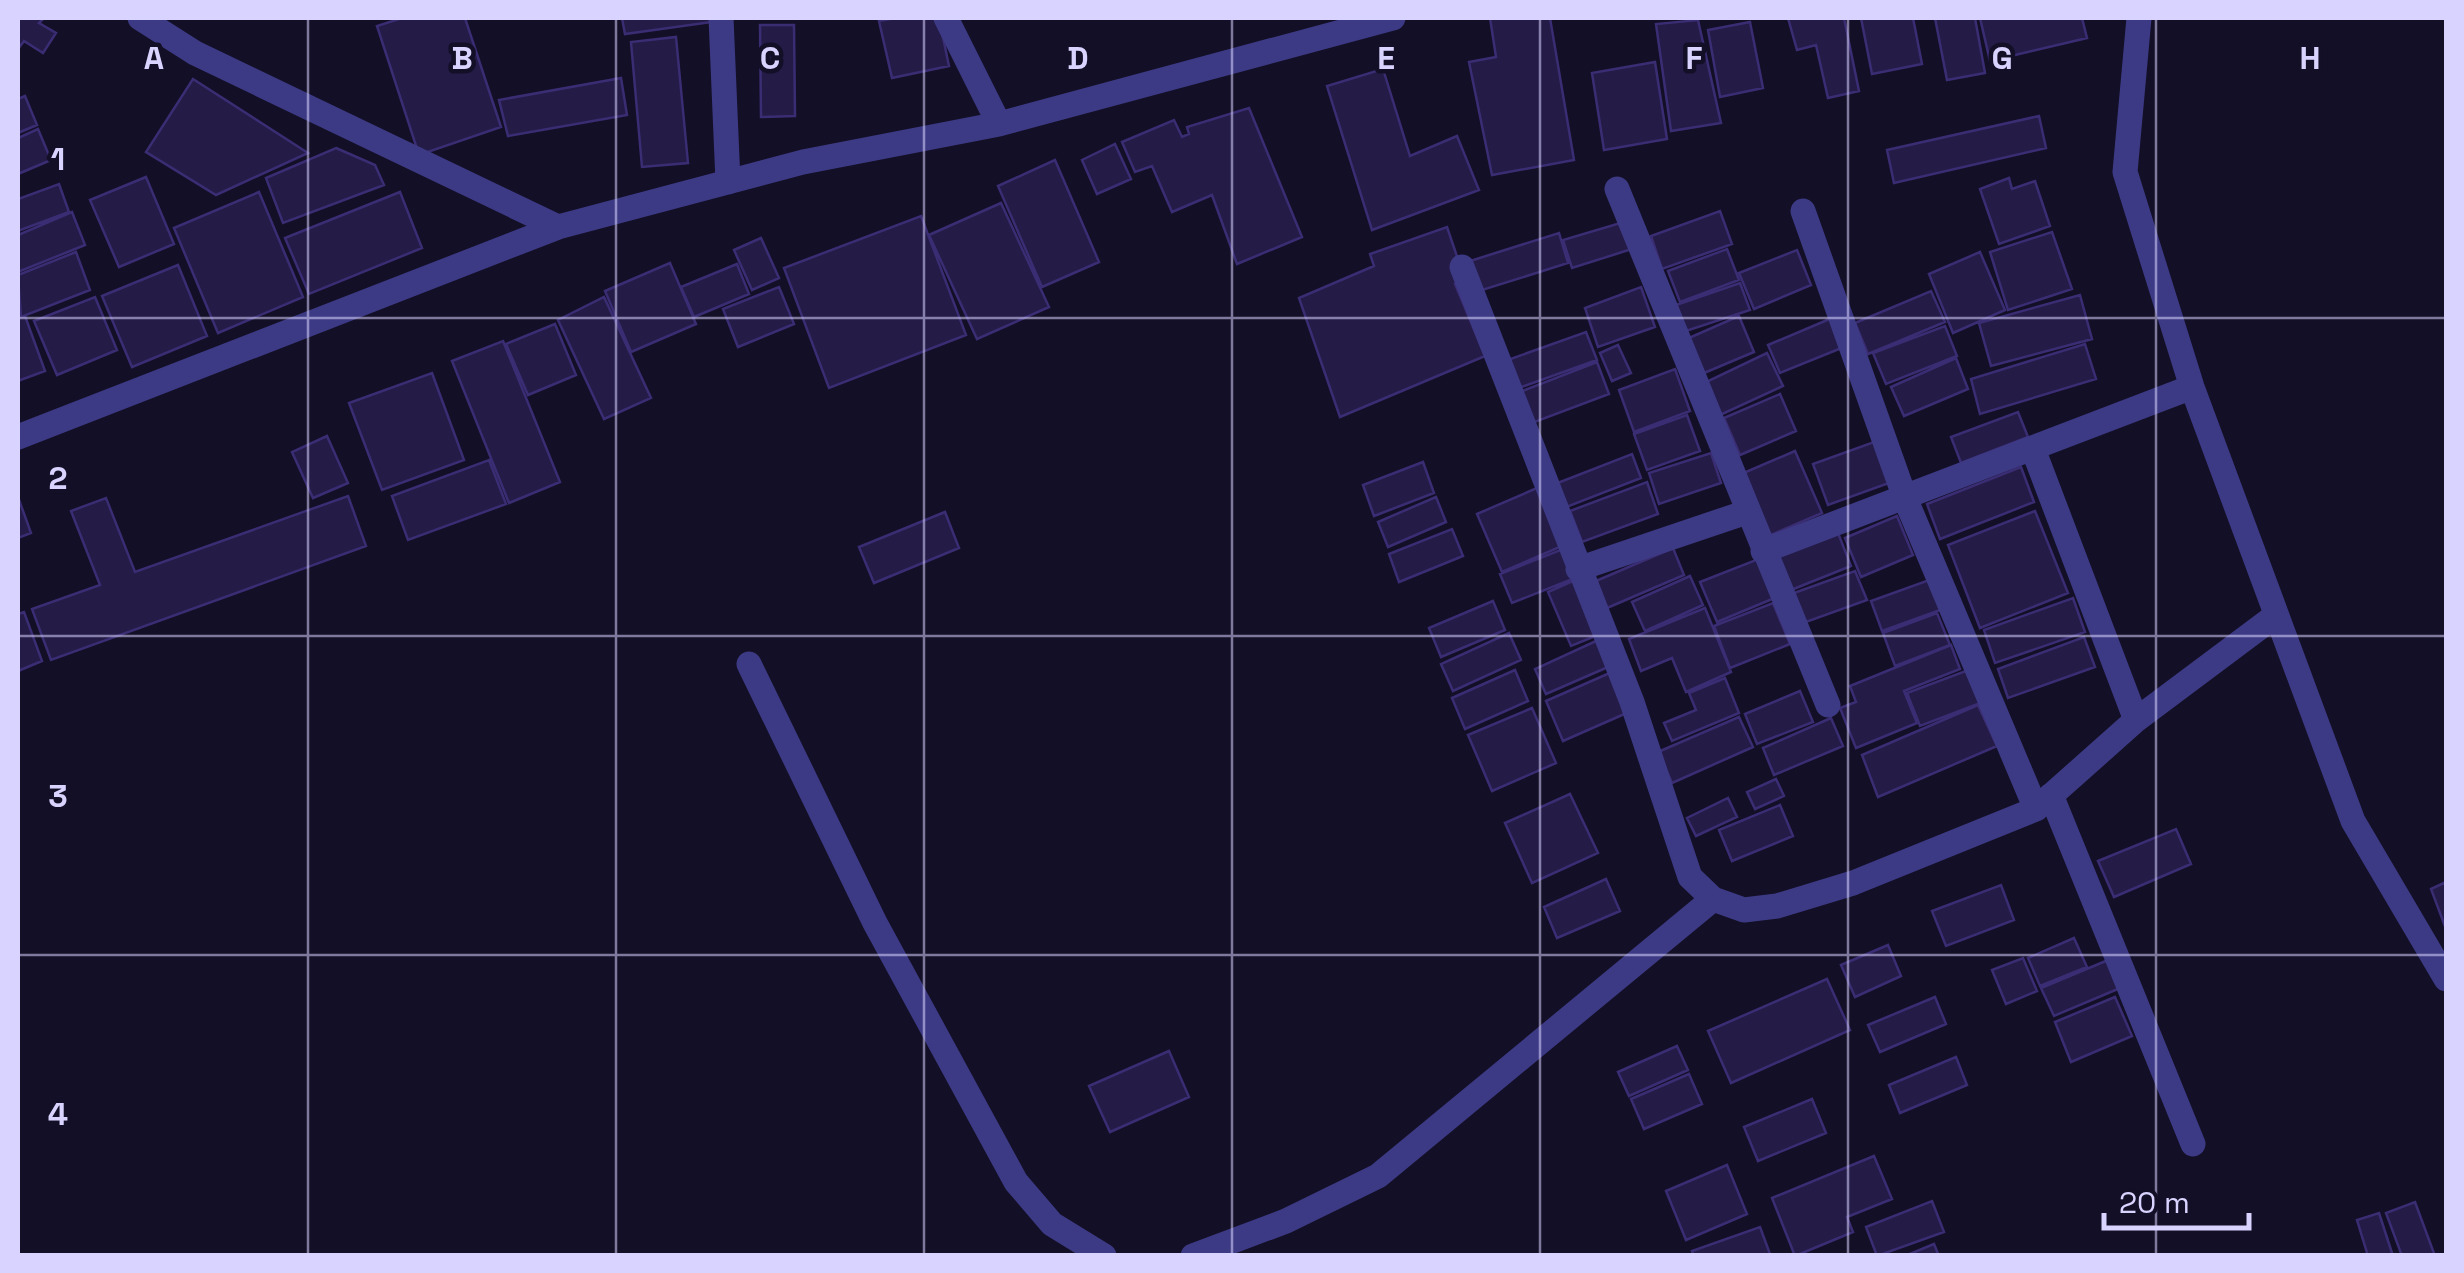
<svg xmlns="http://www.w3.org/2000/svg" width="2464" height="1273" viewBox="0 0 2464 1273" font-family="'Space Grotesk',sans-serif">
  <rect width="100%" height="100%" fill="#130f26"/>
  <path fill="#241b47" stroke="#3b2d73" stroke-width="2.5" d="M 18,18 L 44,18 L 39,23 L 56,33 L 43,53 L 24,41 L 18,49 Z
    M 402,18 L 465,18 L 501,127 L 419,155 L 377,26 Z
    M 622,18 L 712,18 L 712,22 L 625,34 Z
    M 895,18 L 939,18 L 949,66 L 892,78 L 879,21 Z
    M 1490,18 L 1550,18 L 1574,160 L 1492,175 L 1469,62 L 1496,57 Z
    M 1788,18 L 1844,18 L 1859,91 L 1828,98 L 1816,45 L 1797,50 Z
    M 1861,18 L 1913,18 L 1922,64 L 1872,74 Z
    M 1935,18 L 1975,18 L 1985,73 L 1947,80 Z
    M 1980,18 L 2082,18 L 2087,38 L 1990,61 Z
    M 1698,20 L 1721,123 L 1671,131 L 1656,24 Z
    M 1750,22 L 1763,88 L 1720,97 L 1708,30 Z
    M 760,25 L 794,25 L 795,116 L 761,117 Z
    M 676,37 L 688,163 L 642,167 L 631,42 Z
    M 1655,62 L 1667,139 L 1604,150 L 1592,73 Z
    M 1383,69 L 1410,156 L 1457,136 L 1479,190 L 1372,230 L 1327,86 Z
    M 621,78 L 627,115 L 508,136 L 499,100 Z
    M 193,79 L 308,153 L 216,195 L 146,152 Z
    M 25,96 L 37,125 L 18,133 L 18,99 Z
    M 1249,108 L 1302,237 L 1237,264 L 1212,195 L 1172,212 L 1152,166 L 1135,172 L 1122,142 L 1174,120 L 1182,137 L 1189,134 L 1187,127 Z
    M 2039,116 L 2046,148 L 1894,183 L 1887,150 Z
    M 38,129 L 51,160 L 18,174 L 18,138 Z
    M 1115,144 L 1131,179 L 1097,194 L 1082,160 Z
    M 336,148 L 375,165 L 384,185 L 283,223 L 266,178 Z
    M 1055,160 L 1099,262 L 1042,287 L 998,186 Z
    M 146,177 L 174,244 L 119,267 L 90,200 Z
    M 2009,178 L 2012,189 L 2035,181 L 2050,226 L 1999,244 L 1980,189 Z
    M 59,184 L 69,212 L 18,231 L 18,199 Z
    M 259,192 L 303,297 L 218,333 L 174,228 Z
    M 400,192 L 422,248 L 309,294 L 285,238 Z
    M 1001,203 L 1049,307 L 977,339 L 929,235 Z
    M 1720,211 L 1732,244 L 1662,269 L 1651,236 Z
    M 72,212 L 85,245 L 18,272 L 18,235 Z
    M 921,216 L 966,335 L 829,388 L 784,268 Z
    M 1627,221 L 1635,248 L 1572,268 L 1563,240 Z
    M 1447,227 L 1465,280 L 1455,284 L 1485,356 L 1340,417 L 1299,298 L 1374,266 L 1370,254 Z
    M 2052,232 L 2072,289 L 2008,310 L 1990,252 Z
    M 1559,233 L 1568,263 L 1479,291 L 1470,261 Z
    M 761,238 L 779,278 L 752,290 L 734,250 Z
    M 1727,249 L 1739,280 L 1680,302 L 1668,271 Z
    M 1797,250 L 1811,285 L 1754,309 L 1739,273 Z
    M 76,252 L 90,290 L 21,317 L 18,275 Z
    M 1980,252 L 2005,310 L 1953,333 L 1929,274 Z
    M 670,263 L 696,324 L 631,352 L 605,291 Z
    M 737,264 L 749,294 L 694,317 L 681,287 Z
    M 178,265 L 207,336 L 132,367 L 102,296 Z
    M 1740,283 L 1750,310 L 1686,331 L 1676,305 Z
    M 779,287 L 794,324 L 738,347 L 723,309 Z
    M 1641,287 L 1655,327 L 1598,347 L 1585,308 Z
    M 1931,291 L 1945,322 L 1868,354 L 1855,323 Z
    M 2080,295 L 2092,339 L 1991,366 L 1979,323 Z
    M 95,297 L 117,350 L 57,375 L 34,321 Z
    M 604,297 L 651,398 L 604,419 L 558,320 Z
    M 25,316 L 45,371 L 18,381 L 18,318 Z
    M 1739,316 L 1754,352 L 1704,373 L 1689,338 Z
    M 1832,318 L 1844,347 L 1780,373 L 1768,345 Z
    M 555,324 L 576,375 L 528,395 L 506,344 Z
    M 1945,326 L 1957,356 L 1886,384 L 1873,353 Z
    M 1586,332 L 1597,360 L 1516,389 L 1505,361 Z
    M 503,341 L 560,482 L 509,503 L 452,361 Z
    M 2085,344 L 2096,379 L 1980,414 L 1971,379 Z
    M 1618,345 L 1631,373 L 1612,381 L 1600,353 Z
    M 1767,353 L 1783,386 L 1720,415 L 1704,383 Z
    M 1956,358 L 1968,389 L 1904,416 L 1891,387 Z
    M 1597,362 L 1609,394 L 1532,423 L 1520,392 Z
    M 1675,369 L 1690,411 L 1634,432 L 1619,390 Z
    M 432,373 L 464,460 L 382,490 L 349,403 Z
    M 1780,394 L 1796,431 L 1740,455 L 1724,418 Z
    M 2018,412 L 2028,437 L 1961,463 L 1951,437 Z
    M 1687,415 L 1700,451 L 1647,470 L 1634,434 Z
    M 327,436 L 348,483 L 313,498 L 292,452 Z
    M 1874,442 L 1889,483 L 1828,505 L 1813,464 Z
    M 1795,451 L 1822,513 L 1766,537 L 1739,475 Z
    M 1711,453 L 1721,483 L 1659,504 L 1649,473 Z
    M 1632,454 L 1641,478 L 1564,508 L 1555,484 Z
    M 489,460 L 506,504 L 408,540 L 392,496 Z
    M 1423,462 L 1434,493 L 1374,516 L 1363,485 Z
    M 2021,467 L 2034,502 L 1940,539 L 1927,504 Z
    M 1647,482 L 1658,514 L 1582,542 L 1570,511 Z
    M 1537,488 L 1562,546 L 1502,572 L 1477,514 Z
    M 348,496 L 366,546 L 51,660 L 32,609 L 100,585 L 71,511 L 106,498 L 135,572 Z
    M 18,497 L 31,533 L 18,538 Z
    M 1436,497 L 1446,522 L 1388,547 L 1378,522 Z
    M 2035,511 L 2068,593 L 1980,628 L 1948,545 Z
    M 945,512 L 959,548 L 874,583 L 859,547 Z
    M 1897,516 L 1913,555 L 1861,577 L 1845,538 Z
    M 1452,529 L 1463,556 L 1399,582 L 1389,554 Z
    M 1838,533 L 1851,566 L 1791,590 L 1778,556 Z
    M 1673,548 L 1684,575 L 1607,608 L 1596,581 Z
    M 1563,549 L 1575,578 L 1512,603 L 1500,574 Z
    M 1761,558 L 1777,597 L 1717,622 L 1700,582 Z
    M 1855,571 L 1867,600 L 1806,622 L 1794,593 Z
    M 1690,576 L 1703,605 L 1645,631 L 1632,602 Z
    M 1932,579 L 1943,609 L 1882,631 L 1871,601 Z
    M 1575,580 L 1598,635 L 1571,646 L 1548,592 Z
    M 2073,598 L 2085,632 L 1995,663 L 1984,630 Z
    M 1493,601 L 1505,630 L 1441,657 L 1429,628 Z
    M 1773,603 L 1790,644 L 1730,668 L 1714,626 Z
    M 1705,608 L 1731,672 L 1686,692 L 1672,658 L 1641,671 L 1629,639 Z
    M 24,612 L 42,661 L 18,671 L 18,614 Z
    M 1937,613 L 1950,645 L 1895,666 L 1883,633 Z
    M 1509,633 L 1521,660 L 1453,691 L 1441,664 Z
    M 2084,637 L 2095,667 L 2008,698 L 1998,669 Z
    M 1596,641 L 1608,667 L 1546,694 L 1535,669 Z
    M 1951,645 L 1960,669 L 1904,691 L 1917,723 L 1856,748 L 1840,708 L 1856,702 L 1850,686 Z
    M 1971,669 L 1983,702 L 1920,726 L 1907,693 Z
    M 1515,670 L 1528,701 L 1465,729 L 1452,698 Z
    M 1612,672 L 1629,712 L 1563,741 L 1546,701 Z
    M 1725,678 L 1739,713 L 1672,741 L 1664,723 L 1696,710 L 1689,693 Z
    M 1800,691 L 1813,722 L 1757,744 L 1745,714 Z
    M 1978,705 L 1997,746 L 1878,797 L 1862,755 Z
    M 1532,708 L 1556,763 L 1492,791 L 1468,735 Z
    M 1739,717 L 1753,747 L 1672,783 L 1658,752 Z
    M 1831,718 L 1843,746 L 1774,775 L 1763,748 Z
    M 1776,779 L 1784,796 L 1755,809 L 1747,792 Z
    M 1570,794 L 1598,853 L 1532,883 L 1505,823 Z
    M 1728,798 L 1737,817 L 1696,836 L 1687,818 Z
    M 1780,805 L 1793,836 L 1732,861 L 1719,830 Z
    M 2176,829 L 2191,864 L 2114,897 L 2098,861 Z
    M 1606,879 L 1620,911 L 1557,938 L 1544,907 Z
    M 2446,882 L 2446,929 L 2431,889 Z
    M 2001,885 L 2014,920 L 1946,946 L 1932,911 Z
    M 2074,938 L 2087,967 L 2040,986 L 2028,958 Z
    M 1888,945 L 1901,976 L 1855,997 L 1841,965 Z
    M 2023,958 L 2037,991 L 2006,1004 L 1992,970 Z
    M 2113,958 L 2125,986 L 2054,1016 L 2041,988 Z
    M 1827,979 L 1850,1030 L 1731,1083 L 1708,1031 Z
    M 1935,997 L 1946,1024 L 1880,1052 L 1868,1025 Z
    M 2115,997 L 2132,1036 L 2071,1062 L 2055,1022 Z
    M 1677,1046 L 1688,1070 L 1629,1096 L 1618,1072 Z
    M 1169,1051 L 1189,1097 L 1110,1132 L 1089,1086 Z
    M 1956,1057 L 1967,1085 L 1900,1113 L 1889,1085 Z
    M 1689,1074 L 1702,1104 L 1644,1129 L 1631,1099 Z
    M 1812,1099 L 1826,1133 L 1758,1161 L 1744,1127 Z
    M 1874,1156 L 1892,1199 L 1847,1217 L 1853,1232 L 1795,1256 L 1772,1198 Z
    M 1727,1165 L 1747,1214 L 1686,1240 L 1666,1191 Z
    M 1932,1201 L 1944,1232 L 1877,1256 L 1866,1227 Z
    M 2415,1202 L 2435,1256 L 2402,1256 L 2386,1213 Z
    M 2379,1213 L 2393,1256 L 2368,1256 L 2357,1220 Z
    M 1760,1227 L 1770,1254 L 1694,1256 L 1692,1251 Z
    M 1934,1244 L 1939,1256 L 1905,1256 Z"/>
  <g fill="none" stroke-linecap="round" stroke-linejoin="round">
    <path stroke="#3d3a85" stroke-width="25" d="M 140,18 L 195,53 L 558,227
      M 721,18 L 728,182
      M 946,18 L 999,124
      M 2139,18 L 2125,172 L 2192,387 L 2353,821 L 2446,979
      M 1617,189 L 1828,705
      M 1803,211 L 1905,498 L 2036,809 L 2136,720 L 2275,616
      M 1462,267 L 1632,702 L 1690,877 L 1713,899 L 1744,910 L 1777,906 L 1853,883 L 2036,809
      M 18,437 L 558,227 L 803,162 L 999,124 L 1393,18
      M 2033,449 L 2136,720
      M 1763,551 L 2192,387
      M 1578,569 L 1747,512
      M 749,664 L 875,923 L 1016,1182 L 1052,1224 L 1104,1256
      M 2051,795 L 2193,1144
      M 1193,1256 L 1286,1221 L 1378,1176 L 1713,899"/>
  </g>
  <path fill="none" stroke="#d9d4ff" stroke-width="2.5" stroke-opacity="0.55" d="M 308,18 L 308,1256M 616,18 L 616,1256M 924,18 L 924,1256M 1232,18 L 1232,1256M 1540,18 L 1540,1256M 1848,18 L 1848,1256M 2156,18 L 2156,1256M 18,318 L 2446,318M 18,636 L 2446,636M 18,955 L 2446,955"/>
  <g font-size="32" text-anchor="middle" font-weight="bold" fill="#d9d4ff" stroke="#130f26" stroke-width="9" stroke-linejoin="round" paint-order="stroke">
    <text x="154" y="69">A</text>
    <text x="462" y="69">B</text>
    <text x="770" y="69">C</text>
    <text x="1078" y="69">D</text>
    <text x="1386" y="69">E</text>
    <text x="1694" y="69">F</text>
    <text x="2002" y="69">G</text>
    <text x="2310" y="69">H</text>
    <text x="58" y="170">1</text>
    <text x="58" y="489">2</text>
    <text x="58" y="807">3</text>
    <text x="58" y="1125">4</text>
  </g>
  <rect width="2464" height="1273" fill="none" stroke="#d9d4ff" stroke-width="40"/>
  <path d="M2104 1213v15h145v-15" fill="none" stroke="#d9d4ff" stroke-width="5"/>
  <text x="2119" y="1213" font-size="30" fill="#d9d4ff" stroke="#130f26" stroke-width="8" paint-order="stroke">20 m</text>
</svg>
